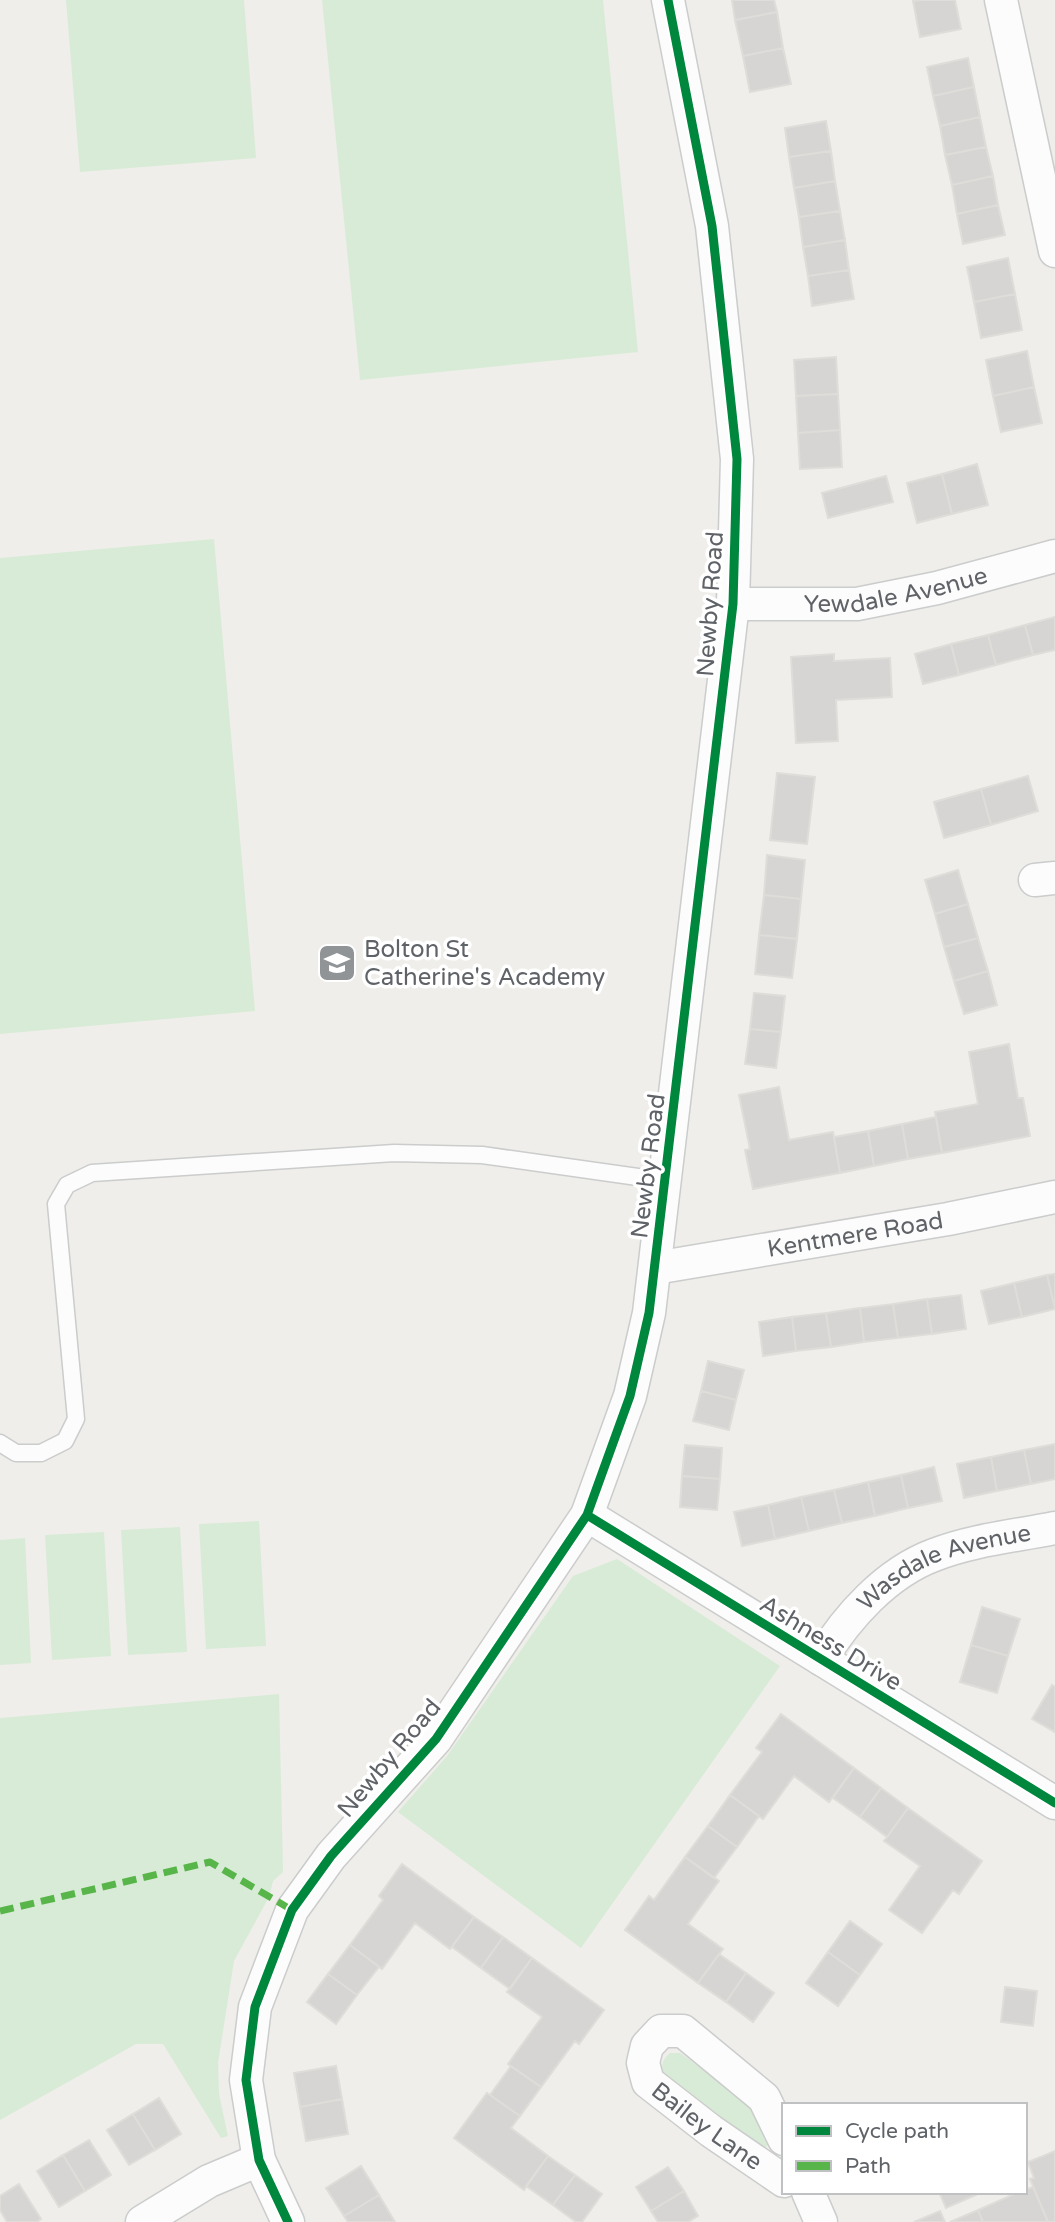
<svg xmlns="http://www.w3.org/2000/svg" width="1055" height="2222" viewBox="0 0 1055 2222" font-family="'Varela Round',sans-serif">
  <rect width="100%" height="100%" fill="#efeeea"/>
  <path fill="#d8ebd6" d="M 66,0 L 244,0 L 256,158 L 80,172 Z
    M 322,0 L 603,0 L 638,352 L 360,380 Z
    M 214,539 L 255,1011 L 0,1034 L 0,558 Z
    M 259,1521 L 266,1646 L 206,1649 L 199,1524 Z
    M 180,1527 L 187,1652 L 128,1655 L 121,1530 Z
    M 104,1532 L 111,1656 L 52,1660 L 45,1535 Z
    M 25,1538 L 31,1663 L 0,1665 L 0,1540 Z
    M 617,1559 L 780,1666 L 581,1948 L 398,1812 L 447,1756 L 573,1576 Z
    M 279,1694 L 283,1872 L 273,1881 L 269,1897 L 234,1961 L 218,2063 L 219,2094 L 228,2136 L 221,2138 L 163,2044 L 136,2044 L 0,2120 L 0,1718 Z
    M 670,2053 L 680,2053 L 743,2098 L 758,2115 L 771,2141 L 765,2148 L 757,2148 L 664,2075 C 661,2065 662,2060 670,2053 Z"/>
  <path fill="#d6d5d3" stroke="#deddd9" stroke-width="2" d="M 732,0 L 774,0 L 777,12 L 735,20 Z
    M 920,0 L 955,0 L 961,29 L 920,37 L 913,1 Z
    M 777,12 L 783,48 L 743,56 L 735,20 Z
    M 783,48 L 791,84 L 750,92 L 743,56 Z
    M 968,58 L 974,87 L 933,96 L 927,67 Z
    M 974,87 L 980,117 L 940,126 L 933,96 Z
    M 980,117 L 986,147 L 945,155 L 940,126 Z
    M 826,121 L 831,151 L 789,157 L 785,128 Z
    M 986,147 L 993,176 L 952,185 L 945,155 Z
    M 831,151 L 835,181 L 794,188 L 789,157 Z
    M 993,176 L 998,205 L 957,214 L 952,185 Z
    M 835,181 L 840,211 L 799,217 L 794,188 Z
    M 998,205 L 1005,235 L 963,244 L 957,214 Z
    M 840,211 L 845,240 L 803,247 L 799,217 Z
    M 845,240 L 849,270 L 808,276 L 803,247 Z
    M 1008,258 L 1015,294 L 974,302 L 967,267 Z
    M 849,270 L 854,299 L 812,306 L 808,276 Z
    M 1015,294 L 1022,330 L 981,338 L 974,302 Z
    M 1027,351 L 1034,387 L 993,396 L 986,360 Z
    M 836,357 L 838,394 L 796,396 L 794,360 Z
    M 1034,387 L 1042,423 L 1001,432 L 993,396 Z
    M 838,394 L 840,430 L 798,433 L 796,396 Z
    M 840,430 L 842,467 L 800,469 L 798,433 Z
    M 977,464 L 988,505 L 952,514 L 942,474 Z
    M 942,474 L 952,514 L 917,523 L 907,483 Z
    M 886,476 L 893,502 L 828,518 L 822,493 Z
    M 1055,617 L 1055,650 L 1033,655 L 1025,625 Z
    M 1025,625 L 1033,655 L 996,665 L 988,635 Z
    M 988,635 L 996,665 L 959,675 L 951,644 Z
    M 951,644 L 959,675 L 923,684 L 915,654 Z
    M 834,654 L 834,661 L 890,658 L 892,697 L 836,700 L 838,741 L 796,743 L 791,657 Z
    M 777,773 L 815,777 L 807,844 L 770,840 Z
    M 1028,776 L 1038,811 L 991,825 L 981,789 Z
    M 981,789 L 991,825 L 944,838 L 934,802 Z
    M 767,855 L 805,860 L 801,899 L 764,895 Z
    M 958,870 L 968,904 L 935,914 L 925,880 Z
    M 764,895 L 801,899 L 797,939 L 759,935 Z
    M 968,904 L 978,938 L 944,947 L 935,914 Z
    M 759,935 L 797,939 L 792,978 L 755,974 Z
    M 978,938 L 988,971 L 954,981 L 944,947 Z
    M 988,971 L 997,1005 L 964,1014 L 954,981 Z
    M 754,993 L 785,996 L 781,1032 L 750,1029 Z
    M 750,1029 L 781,1032 L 776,1068 L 745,1064 Z
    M 1009,1044 L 1018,1098 L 1023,1098 L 1030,1136 L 942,1153 L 935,1112 L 978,1104 L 969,1052 Z
    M 779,1087 L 789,1140 L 833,1132 L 840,1173 L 753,1189 L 745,1150 L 750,1149 L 739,1095 Z
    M 936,1117 L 942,1153 L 908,1159 L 902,1124 Z
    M 902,1124 L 908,1159 L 874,1166 L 868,1131 Z
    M 868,1131 L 874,1166 L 840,1173 L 834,1137 Z
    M 1055,1274 L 1055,1309 L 1047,1275 Z
    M 1047,1275 L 1055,1309 L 1022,1317 L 1014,1283 Z
    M 1014,1283 L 1022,1317 L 989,1324 L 981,1291 Z
    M 961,1295 L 966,1329 L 932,1334 L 927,1299 Z
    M 927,1299 L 932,1334 L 898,1338 L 893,1304 Z
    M 893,1304 L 898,1338 L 864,1342 L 860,1308 Z
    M 860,1308 L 864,1342 L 831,1347 L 826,1313 Z
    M 826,1313 L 831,1347 L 796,1351 L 792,1317 Z
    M 792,1317 L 796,1351 L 763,1356 L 759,1322 Z
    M 708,1361 L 744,1370 L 736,1400 L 701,1391 Z
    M 701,1391 L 736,1400 L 729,1430 L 693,1421 Z
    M 1055,1444 L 1055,1479 L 1031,1484 L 1024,1450 Z
    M 685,1445 L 722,1448 L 720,1479 L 682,1476 Z
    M 1024,1450 L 1031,1484 L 997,1491 L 991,1457 Z
    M 991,1457 L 997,1491 L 964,1498 L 957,1464 Z
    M 934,1467 L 942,1501 L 908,1508 L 901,1475 Z
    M 901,1475 L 908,1508 L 875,1516 L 868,1482 Z
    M 682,1476 L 720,1479 L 717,1510 L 680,1507 Z
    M 868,1482 L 875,1516 L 842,1523 L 834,1490 Z
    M 834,1490 L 842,1523 L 809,1531 L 801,1497 Z
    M 801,1497 L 809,1531 L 775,1539 L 768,1505 Z
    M 768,1505 L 775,1539 L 742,1546 L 734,1512 Z
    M 982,1607 L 1020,1619 L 1008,1656 L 971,1645 Z
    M 971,1645 L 1008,1656 L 997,1693 L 960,1682 Z
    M 1052,1685 L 1055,1687 L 1055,1732 L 1032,1719 Z
    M 781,1714 L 854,1768 L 829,1802 L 794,1776 L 763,1819 L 730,1795 L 762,1752 L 756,1748 Z
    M 854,1768 L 881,1788 L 860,1817 L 833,1798 Z
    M 881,1788 L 908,1808 L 887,1837 L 860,1817 Z
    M 730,1795 L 759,1816 L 737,1847 L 708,1826 Z
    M 908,1808 L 982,1861 L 959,1894 L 953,1890 L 922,1933 L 889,1910 L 920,1866 L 884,1841 Z
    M 708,1826 L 737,1847 L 714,1878 L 685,1857 Z
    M 685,1857 L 719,1881 L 688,1924 L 723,1949 L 698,1983 L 625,1930 L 649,1896 L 654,1900 Z
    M 402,1864 L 474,1917 L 450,1949 L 415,1923 L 382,1969 L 350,1945 L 383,1900 L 379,1896 Z
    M 474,1917 L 503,1937 L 481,1968 L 452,1947 Z
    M 850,1921 L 882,1944 L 860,1975 L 828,1952 Z
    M 503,1937 L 532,1958 L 510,1989 L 481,1968 Z
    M 350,1945 L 379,1967 L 357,1995 L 328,1974 Z
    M 828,1952 L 860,1975 L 838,2006 L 806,1983 Z
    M 719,1954 L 746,1973 L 726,2002 L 698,1983 Z
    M 532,1958 L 604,2010 L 579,2044 L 575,2041 L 541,2087 L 508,2064 L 542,2017 L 507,1992 Z
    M 746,1973 L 774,1993 L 753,2022 L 726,2002 Z
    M 328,1974 L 357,1995 L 336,2024 L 307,2002 Z
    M 1005,1987 L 1037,1991 L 1033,2026 L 1001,2022 Z
    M 336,2066 L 342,2099 L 300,2107 L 294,2073 Z
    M 511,2066 L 541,2087 L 520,2116 L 490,2095 Z
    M 487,2093 L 520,2116 L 511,2128 L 548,2156 L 524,2190 L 454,2138 Z
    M 159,2098 L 181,2134 L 155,2150 L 133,2114 Z
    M 342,2099 L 348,2134 L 306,2141 L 300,2107 Z
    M 133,2114 L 155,2150 L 129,2165 L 107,2130 Z
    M 89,2140 L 111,2175 L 85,2191 L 63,2155 Z
    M 1055,2151 L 1055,2222 L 1048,2222 L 1030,2179 L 1034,2178 L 1028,2162 Z
    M 63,2155 L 85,2191 L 59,2207 L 37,2171 Z
    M 548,2156 L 575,2175 L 553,2205 L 526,2186 Z
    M 361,2166 L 379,2195 L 344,2216 L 326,2188 Z
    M 668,2167 L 684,2191 L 651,2211 L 636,2187 Z
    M 575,2175 L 602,2194 L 582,2222 L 576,2222 L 553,2205 Z
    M 19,2184 L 41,2219 L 37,2222 L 7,2222 L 0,2210 L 0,2196 Z
    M 1033,2187 L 1048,2222 L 983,2222 L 978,2210 L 1019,2192 L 1025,2192 L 1025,2190 Z
    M 684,2191 L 698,2216 L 688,2222 L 658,2222 L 651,2211 Z
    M 939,2192 L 975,2192 L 976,2195 L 946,2208 Z
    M 379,2195 L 395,2222 L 348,2222 L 344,2216 Z
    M 978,2210 L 983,2222 L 950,2222 Z
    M 940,2211 L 945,2222 L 914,2222 Z"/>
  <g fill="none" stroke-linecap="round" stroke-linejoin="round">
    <defs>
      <path id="service" d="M 0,1443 L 16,1453 L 41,1453 L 65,1441 L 76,1419 L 56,1204 L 67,1185 L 92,1173 L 394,1153 L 482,1155 L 666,1181"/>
      <g id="minor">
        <path d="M 1001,0 L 1055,251"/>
        <path id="s1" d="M 733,604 L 857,604 L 937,588 L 1055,556"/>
        <path d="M 1035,880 L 1055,878"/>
        <path id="s2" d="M 655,1268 L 948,1219 L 1055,1197"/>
        <path d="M 587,1515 L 1055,1803"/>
        <path id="s3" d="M 821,1659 C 847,1617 886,1573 934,1555 C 972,1540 1015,1536 1055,1528"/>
        <path id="s4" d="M 784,2139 L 764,2098 L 683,2031 L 661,2031 L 647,2046 L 643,2063 L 648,2082 L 711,2131 L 784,2181"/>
        <path d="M 808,2192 L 821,2222"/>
        <path d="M 142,2222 L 209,2181 L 259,2160"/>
        <path d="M 288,2222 L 259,2160 L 246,2080 L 255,2007 L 292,1910 L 331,1856 L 436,1739 L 587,1515 L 630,1396 L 649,1313 L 733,604 L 737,459 L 712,226 L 668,0"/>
      </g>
    </defs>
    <use href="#service" stroke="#cbcccc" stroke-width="19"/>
    <use href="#minor" stroke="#cbcccc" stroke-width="35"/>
    <use href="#service" stroke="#fdfcfc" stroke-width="16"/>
    <use href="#minor" stroke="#fdfcfc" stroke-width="32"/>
    <path stroke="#58b549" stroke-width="7" stroke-dasharray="14 7" stroke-linecap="butt" d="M 0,1911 L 210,1862 L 292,1910"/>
    <defs>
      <path id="cycleway" d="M 587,1515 L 1055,1803
        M 288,2222 L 259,2160 L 246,2080 L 255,2007 L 292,1910 L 331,1856 L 436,1739 L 587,1515 L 630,1396 L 649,1313 L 733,604 L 737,459 L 712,226 L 668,0"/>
    </defs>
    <use href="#cycleway" stroke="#fff" stroke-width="13"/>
    <use href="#cycleway" stroke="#00873e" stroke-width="9"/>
  </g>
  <defs>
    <symbol id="school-square" viewBox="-11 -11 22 22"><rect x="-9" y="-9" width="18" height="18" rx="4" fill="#919496" stroke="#fff"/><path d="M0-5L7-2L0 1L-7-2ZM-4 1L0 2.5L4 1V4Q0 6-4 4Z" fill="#fff"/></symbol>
  </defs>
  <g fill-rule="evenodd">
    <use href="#school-square" x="315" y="941" width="44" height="44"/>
  </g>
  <g text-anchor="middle" stroke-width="7" stroke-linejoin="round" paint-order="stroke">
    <g font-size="24" fill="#5f6368" stroke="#fff">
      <text dy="8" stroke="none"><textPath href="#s1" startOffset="164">Yewdale Avenue</textPath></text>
      <text transform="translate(710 604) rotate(-86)" y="8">Newby Road</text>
      <text transform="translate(648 1166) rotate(-83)" y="8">Newby Road</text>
      <text dy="8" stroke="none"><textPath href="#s2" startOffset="203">Kentmere Road</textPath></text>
      <text dy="8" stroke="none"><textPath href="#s3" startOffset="161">Wasdale Avenue</textPath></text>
      <text transform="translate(831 1643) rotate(31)" y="8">Ashness Drive</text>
      <text transform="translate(389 1758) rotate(-50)" y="8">Newby Road</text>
      <text dy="8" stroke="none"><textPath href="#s4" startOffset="304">Bailey Lane</textPath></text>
    </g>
    <g font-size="24" fill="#5f6368" stroke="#fff" text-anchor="start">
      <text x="364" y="957">Bolton St<tspan x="364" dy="28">Catherine's Academy</tspan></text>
    </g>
  </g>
  <rect x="782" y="2103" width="245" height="91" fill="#ffffff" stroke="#bfc1c3" stroke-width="2"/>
  <rect x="796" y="2126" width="35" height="10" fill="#00873e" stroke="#bfc1c3" stroke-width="2"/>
  <text x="845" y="2138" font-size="21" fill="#5f6368">Cycle path</text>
  <rect x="796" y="2161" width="35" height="10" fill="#58b549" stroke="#bfc1c3" stroke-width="2"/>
  <text x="845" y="2173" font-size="21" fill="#5f6368">Path</text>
</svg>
